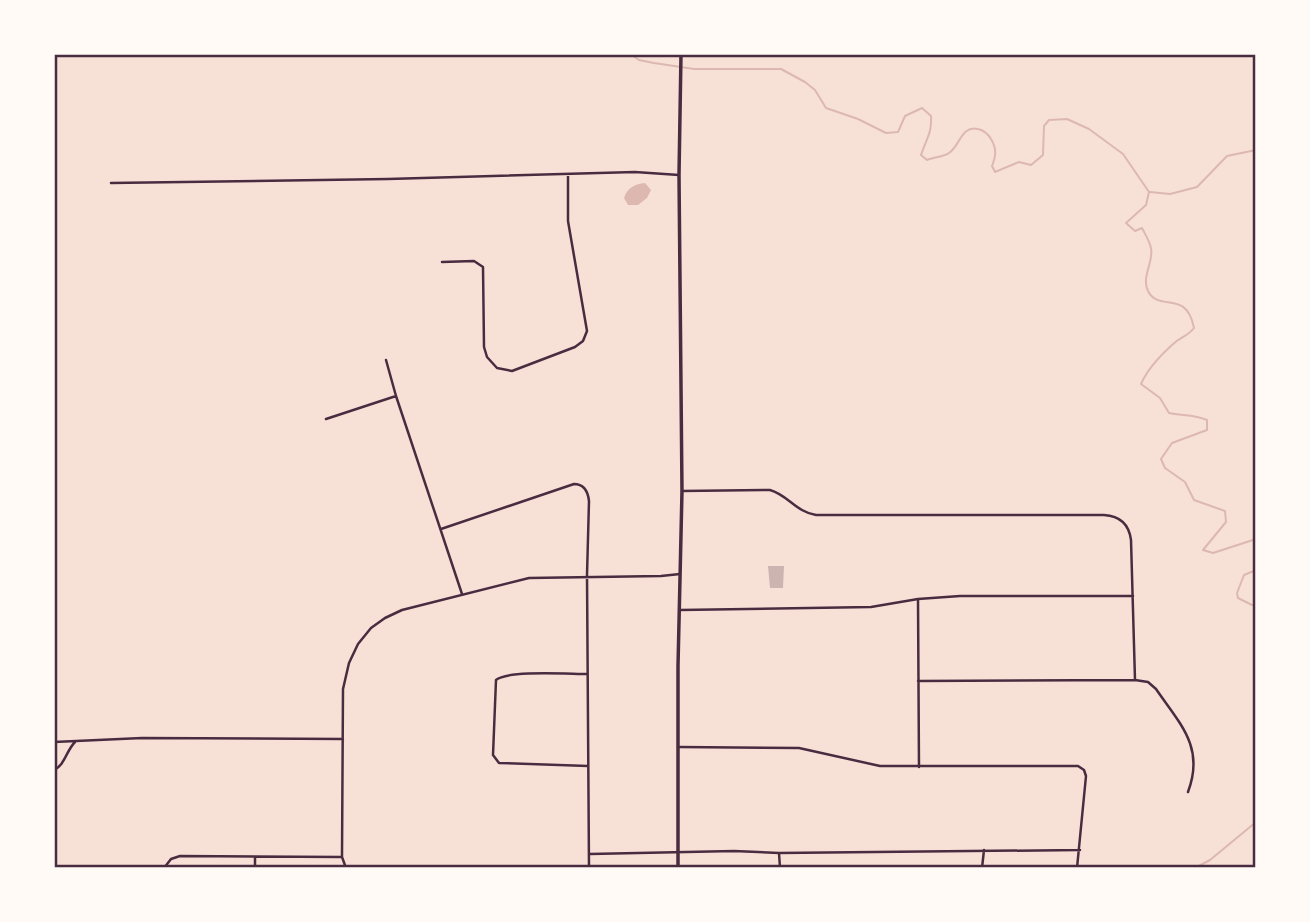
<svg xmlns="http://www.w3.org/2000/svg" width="1310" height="922" viewBox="0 0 1310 922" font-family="Mulish,sans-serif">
  <rect width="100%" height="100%" fill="#f7e1d7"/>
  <path fill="#dcb8b0" d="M 645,183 L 651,190 L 647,198 L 638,205 L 628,205 L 624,198 C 627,188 635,184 645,183 Z"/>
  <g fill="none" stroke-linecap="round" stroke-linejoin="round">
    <path stroke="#dcb8b0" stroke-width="2" d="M 630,54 L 639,60 L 654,63 L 694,69 L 781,69 L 805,82 L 815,90 L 826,108 L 858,119 L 886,133 L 898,132 L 905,116 L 922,108 L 931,116 C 932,134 926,139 921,155 L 927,160 C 934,157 944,157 949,153 C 960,146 961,125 978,129 C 983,130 988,134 991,139 C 997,149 996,156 992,166 L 995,172 L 1019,162 L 1031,165 L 1043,155 L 1044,126 L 1049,120 L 1067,119 L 1089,129 L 1123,154 L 1149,192 L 1146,205 L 1126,223 L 1135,231 L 1142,228 C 1145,234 1150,242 1151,248 C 1154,262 1141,277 1148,291 C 1159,313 1186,288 1194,328 C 1187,337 1180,337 1172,345 C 1161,355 1147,370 1141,384 L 1160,398 L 1169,413 C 1182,416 1194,414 1207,420 L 1207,430 L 1172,443 L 1161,459 L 1165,468 L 1185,482 L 1194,500 L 1225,511 L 1226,522 L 1203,550 L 1213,553 L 1256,539
      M 1150,192 L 1170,194 L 1197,187 L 1227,156 L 1256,150
      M 1252,605 L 1238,598 L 1237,593 L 1244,575 L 1256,570
      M 1195,868 L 1210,860 L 1256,822"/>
  </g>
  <path fill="#ccb4b1" d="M 768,566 L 784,566 L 783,588 L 770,588 Z"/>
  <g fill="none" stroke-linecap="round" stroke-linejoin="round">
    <path stroke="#4a2c40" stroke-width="2.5" d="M 111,183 L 388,179 L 635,172 L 679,175
      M 442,262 L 474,261 L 483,267 L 484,347 L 487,357 L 497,368 L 512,371 L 575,347 L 583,341 L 587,331 L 568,221 L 568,174
      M 386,360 L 396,396 L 462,594
      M 326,419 L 396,396
      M 682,491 L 770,490 C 788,495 796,512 816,515 L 1104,515 C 1120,516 1129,524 1131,540 L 1135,680
      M 441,529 L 574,484 C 584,484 588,492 589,501 L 587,575 L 589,868
      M 918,599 L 919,767
      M 680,610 L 871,607 L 918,599 L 960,596 L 1133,596
      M 587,674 C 568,674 508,670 496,680 L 493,755 L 499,763 L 588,766
      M 918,681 L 1135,680 L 1148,682 L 1156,689 C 1180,724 1205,747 1188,792
      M 54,742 L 142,738 L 343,739
      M 679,747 L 799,748 L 880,766 L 1078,766 L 1084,770 L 1086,776 L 1077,868
      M 54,770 C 65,765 66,751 75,742
      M 779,853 L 780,868
      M 590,854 L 734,851 L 779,853 L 1080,850
      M 164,868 L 171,859 L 180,856 L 342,857
      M 255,868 L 255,858
      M 346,868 L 342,857 L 343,689 L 349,663 L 358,644 L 371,628 L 385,618 L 402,610 L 529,578 L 661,576 L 680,574
      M 982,868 L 984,850"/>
    <path stroke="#4a2c40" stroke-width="3.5" d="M 678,868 L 678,666 L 682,491 L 679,175 L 681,54"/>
  </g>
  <rect width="1310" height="922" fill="none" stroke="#fffaf5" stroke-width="112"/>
  <rect x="56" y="56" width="1198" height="810" fill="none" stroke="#4a2c40" stroke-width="2.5"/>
</svg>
